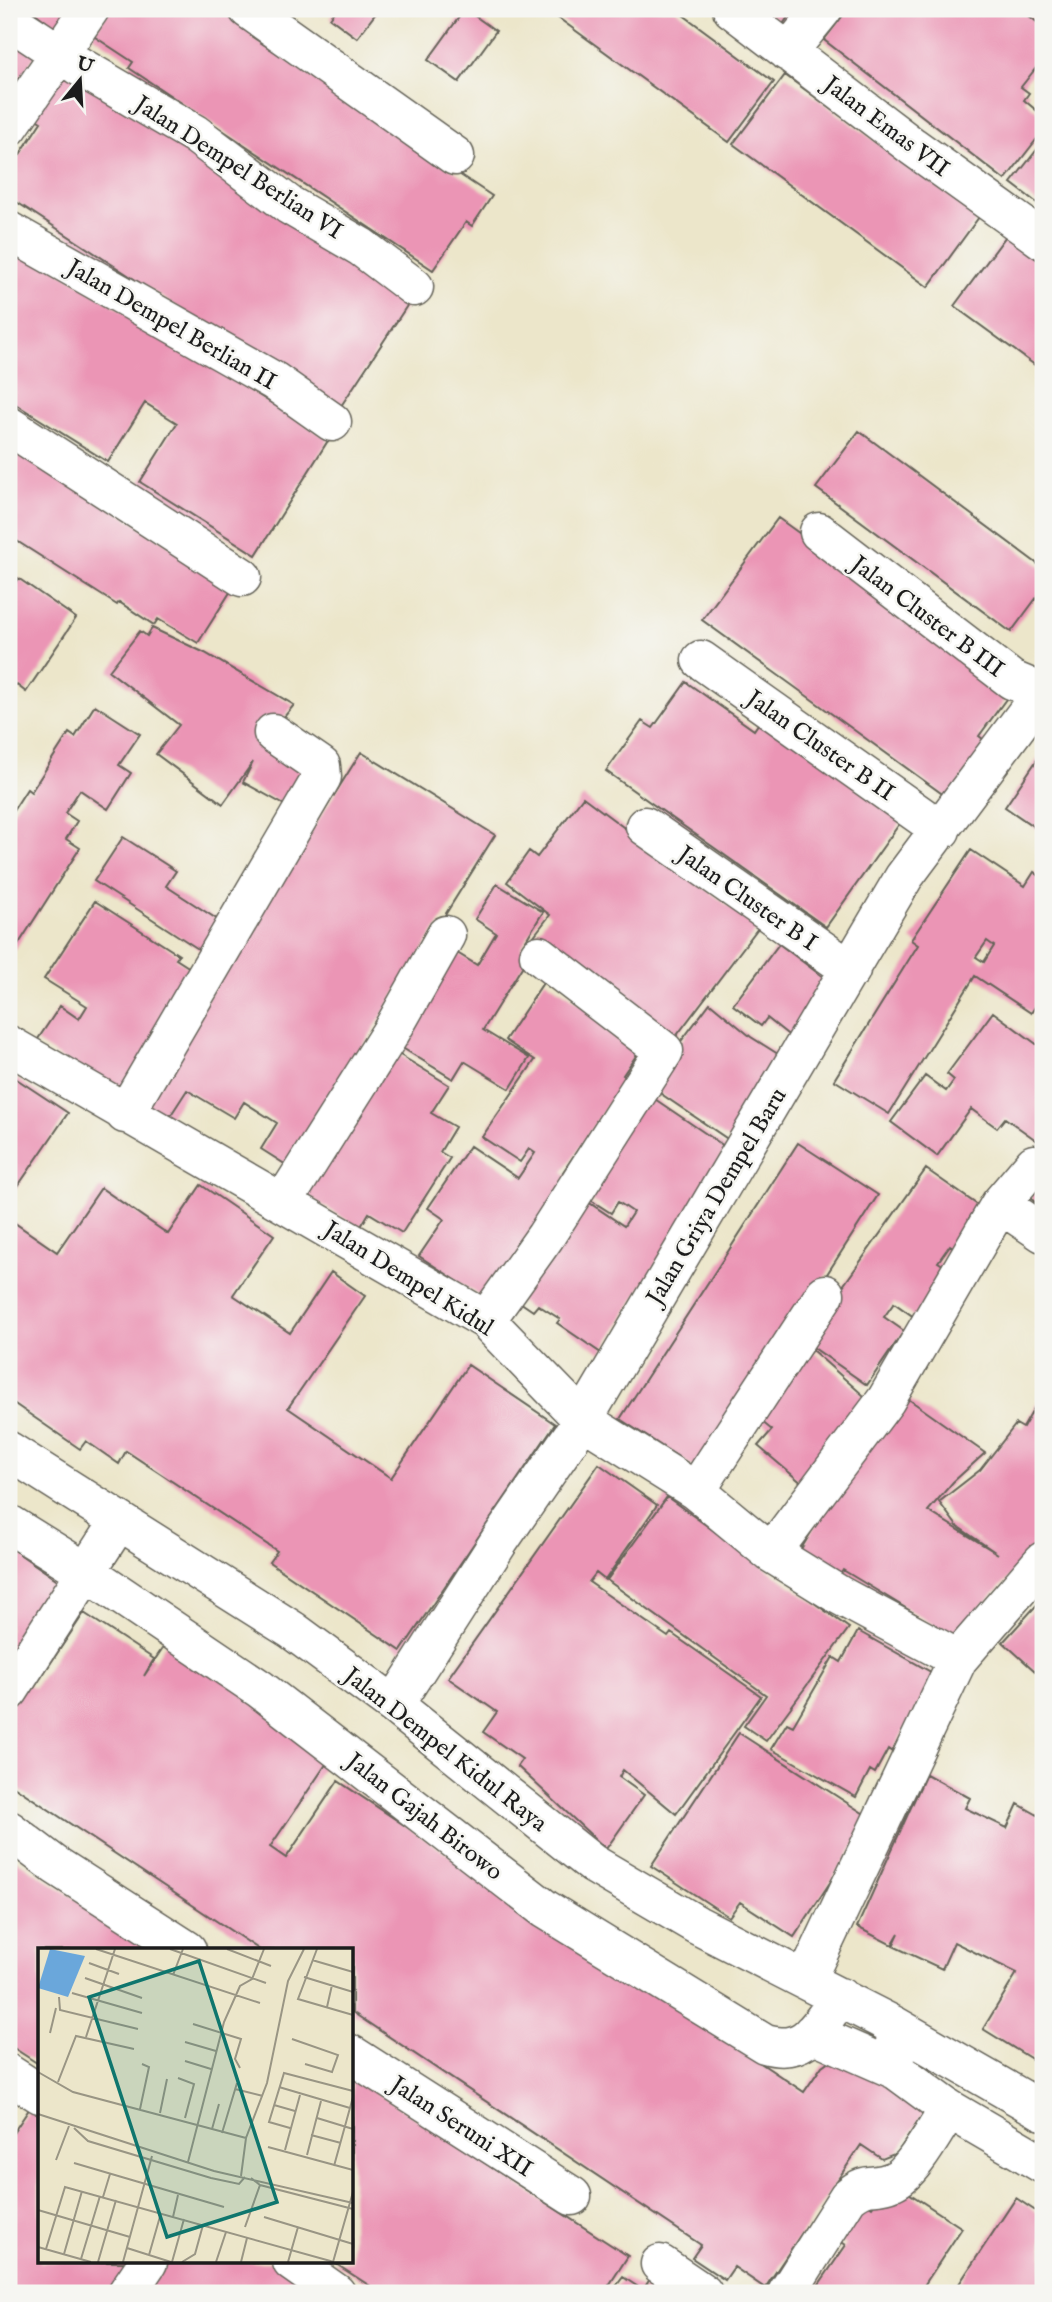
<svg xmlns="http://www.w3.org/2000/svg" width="1052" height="2302" viewBox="0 0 1052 2302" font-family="'IM FELL English',serif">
  <rect width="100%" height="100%" fill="#f6f6f2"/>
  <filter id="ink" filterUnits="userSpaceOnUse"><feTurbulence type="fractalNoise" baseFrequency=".0143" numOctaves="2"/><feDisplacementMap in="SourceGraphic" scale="14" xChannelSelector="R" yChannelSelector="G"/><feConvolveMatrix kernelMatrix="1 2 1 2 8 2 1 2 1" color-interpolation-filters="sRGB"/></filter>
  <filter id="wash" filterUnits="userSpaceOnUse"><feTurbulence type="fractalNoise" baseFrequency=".00686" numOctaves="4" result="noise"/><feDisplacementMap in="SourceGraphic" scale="28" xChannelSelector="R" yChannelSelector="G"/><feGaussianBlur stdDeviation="1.57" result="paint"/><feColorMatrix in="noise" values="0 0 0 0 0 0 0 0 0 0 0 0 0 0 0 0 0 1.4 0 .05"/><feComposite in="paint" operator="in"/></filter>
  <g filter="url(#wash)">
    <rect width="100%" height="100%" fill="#ece6ca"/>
    <g id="blocks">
      <path fill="#eb95b5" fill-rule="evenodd" d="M 30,9 L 74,9 L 57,30 Z
        M 110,9 L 218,9 L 254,32 L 251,36 L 492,196 L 472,226 L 466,222 L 433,270 L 129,68 L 133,62 L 92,35 Z
        M 337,9 L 379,9 L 357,38 L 330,18 Z
        M 465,9 L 496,31 L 459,82 L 428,60 Z
        M 546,9 L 675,9 L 774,82 L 729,142 Z
        M 762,9 L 794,9 L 783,24 Z
        M 848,9 L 1025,9 L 1023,11 L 1043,27 L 1043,59 L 1021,87 L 1029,93 L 1024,100 L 1043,116 L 1043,131 L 1005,180 L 824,40 Z
        M 9,33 L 37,53 L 9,94 Z
        M 65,70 L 412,298 L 341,406 L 244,351 L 9,197 L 9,171 L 41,122 L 33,117 Z
        M 785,75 L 979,217 L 928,287 L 733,144 Z
        M 1043,142 L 1043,194 L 1037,203 L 1011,183 Z
        M 1006,236 L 1043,264 L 1043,371 L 954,306 Z
        M 13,242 L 329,439 L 256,555 L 140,482 L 177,423 L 145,403 L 108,462 L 9,400 L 9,250 Z
        M 859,431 L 1043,568 L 1043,589 L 1011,632 L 816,488 Z
        M 9,443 L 234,586 L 198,643 L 158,619 L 154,625 L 119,602 L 117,605 L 9,536 Z
        M 778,518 L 1014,688 L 979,736 L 988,743 L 948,798 L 702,620 Z
        M 18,578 L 76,618 L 26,692 L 9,679 L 9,592 Z
        M 152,628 L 205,653 L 294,705 L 274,729 L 318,775 L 297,812 L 243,782 L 253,762 L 223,804 L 156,754 L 179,725 L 109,671 L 140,631 L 147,636 Z
        M 686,682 L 754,730 L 763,717 L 905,816 L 826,927 L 606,771 L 642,721 L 653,728 Z
        M 95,705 L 140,734 L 119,765 L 131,773 L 108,809 L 80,790 L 65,813 L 77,821 L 66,839 L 80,848 L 9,959 L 9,817 L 27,789 L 31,792 L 69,733 L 75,737 Z
        M 1043,751 L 1043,833 L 1005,807 Z
        M 361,752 L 495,835 L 288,1166 L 261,1149 L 277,1123 L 244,1102 L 234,1118 L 187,1090 L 167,1121 L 145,1108 L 167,1062 Z
        M 583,797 L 758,928 L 668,1047 L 635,1013 L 533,937 L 550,915 L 507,882 L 529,851 L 537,857 Z
        M 123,837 L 176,871 L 166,886 L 229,927 L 209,956 L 94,881 Z
        M 971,850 L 1025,886 L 1034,872 L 1041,877 L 1043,874 L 1043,995 L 1031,1013 L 975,976 L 889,1114 L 834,1080 L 918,945 L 911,940 ZM 987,941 L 994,946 L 984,962 L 976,957 Z
        M 497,884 L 543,912 L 521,948 L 530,954 L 483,1030 L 529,1058 L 510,1089 L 464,1061 L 453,1079 L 391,1041 L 449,948 L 477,965 L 496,933 L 475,919 Z
        M 95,901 L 179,955 L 176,959 L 204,977 L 124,1099 L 36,1042 L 60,1006 L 79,1019 L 87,1006 L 44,979 Z
        M 779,944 L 831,983 L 791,1037 L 767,1018 L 761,1026 L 733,1005 Z
        M 545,980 L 644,1044 L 623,1075 L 626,1077 L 563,1172 L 573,1178 L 489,1302 L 419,1256 L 444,1219 L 428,1208 L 470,1146 L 518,1178 L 535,1153 L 529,1149 L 520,1162 L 482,1137 L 535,1060 L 505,1040 Z
        M 710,1003 L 751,1037 L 789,1061 L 735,1144 L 648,1085 Z
        M 993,1012 L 1043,1049 L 1043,1145 L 1005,1118 L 997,1128 L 971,1109 L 937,1156 L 891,1122 L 925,1076 L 946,1091 L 954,1080 L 947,1074 Z
        M 387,1047 L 449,1085 L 431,1113 L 455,1127 L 440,1152 L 450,1158 L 402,1233 L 369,1213 L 360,1228 L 298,1190 Z
        M 9,1074 L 68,1113 L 9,1199 Z
        M 643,1091 L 727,1148 L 601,1353 L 557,1323 L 560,1319 L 538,1305 L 533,1311 L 511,1296 L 579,1196 L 624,1226 L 633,1212 L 618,1202 L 611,1213 L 578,1192 Z
        M 798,1143 L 878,1195 L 700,1471 L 620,1419 Z
        M 926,1169 L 979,1206 L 969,1218 L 979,1226 L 961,1252 L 950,1245 L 938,1262 L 949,1269 L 914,1317 L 894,1303 L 884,1317 L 904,1331 L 867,1385 L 804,1341 Z
        M 1043,1180 L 1043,1208 L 1030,1198 Z
        M 201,1185 L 274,1235 L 233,1295 L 290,1333 L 331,1272 L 365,1296 L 288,1408 L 391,1478 L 468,1365 L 555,1424 L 401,1651 L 269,1562 L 277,1551 L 126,1451 L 119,1464 L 86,1441 L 80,1449 L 9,1400 L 9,1219 L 57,1252 L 101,1188 L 168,1234 Z
        M 812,1350 L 872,1403 L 803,1484 L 758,1446 L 772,1430 L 755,1416 Z
        M 907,1398 L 985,1453 L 953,1482 L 928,1511 L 998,1554 L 957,1526 L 939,1502 L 980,1470 L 1016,1424 L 1023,1428 L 1037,1403 L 1041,1406 L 1043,1402 L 1043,1535 L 1020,1567 L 952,1636 L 843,1570 L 838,1578 L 798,1554 L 849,1469 Z
        M 599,1464 L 657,1505 L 605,1580 L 596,1573 L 589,1582 L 668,1637 L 671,1633 L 761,1696 L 676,1814 L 623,1770 L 619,1777 L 644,1795 L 606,1849 L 517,1766 L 522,1759 L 483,1732 L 497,1712 L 448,1678 Z
        M 667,1497 L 849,1628 L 766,1741 L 744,1726 L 766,1695 L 607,1580 Z
        M 9,1547 L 59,1581 L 9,1657 Z
        M 1043,1598 L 1043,1662 L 1035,1671 L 1003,1642 Z
        M 84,1613 L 154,1659 L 144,1676 L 168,1640 L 335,1751 L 270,1847 L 286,1858 L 338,1781 L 804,2092 L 822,2066 L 840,2053 L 926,2110 L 897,2153 L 882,2159 L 861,2145 L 765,2288 L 734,2267 L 725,2280 L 692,2258 L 701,2245 L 352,2012 L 352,1950 L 260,1950 L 9,1783 L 9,1707 L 25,1683 L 34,1688 Z
        M 858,1631 L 936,1675 L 892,1752 L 888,1749 L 875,1773 L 870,1770 L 856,1797 L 771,1749 L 787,1723 L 793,1726 L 833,1657 L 841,1662 Z
        M 739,1733 L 872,1819 L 794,1937 L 740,1902 L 729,1917 L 651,1866 Z
        M 926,1774 L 970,1798 L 965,1808 L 1007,1828 L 1018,1804 L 1043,1818 L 1043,2066 L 983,2029 L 1017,1973 L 954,1942 L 942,1969 L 893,1946 L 899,1933 L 892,1945 L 857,1927 Z
        M 9,1855 L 153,1950 L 40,1950 L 40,2065 L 9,2045 Z
        M 352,2077 L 628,2256 L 604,2293 L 381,2293 L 333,2262 L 352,2262 Z
        M 38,2096 L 40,2262 L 135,2262 L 114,2293 L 9,2293 L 9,2139 Z
        M 884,2190 L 904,2190 L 962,2228 L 919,2293 L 813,2293 L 846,2245 L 840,2241 L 866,2203 L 872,2207 Z
        M 1016,2198 L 1043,2216 L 1043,2293 L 953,2293 Z
        M 166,2262 L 279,2262 L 329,2293 L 146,2293 Z
        M 623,2277 L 643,2290 L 650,2279 L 671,2293 L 611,2293 Z"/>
    </g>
  </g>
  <g filter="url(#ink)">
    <use href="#blocks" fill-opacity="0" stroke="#656359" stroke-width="2"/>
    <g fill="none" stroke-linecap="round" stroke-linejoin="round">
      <defs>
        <path id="minor" d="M 248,9 L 455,156
          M 732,9 L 912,146 L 1043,240
          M 9,20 L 77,65 L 195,134 L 289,205 L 361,247 L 414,287
          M 788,52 L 823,9
          M 9,127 L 90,9
          M 9,231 L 274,381 L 332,422
          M 9,426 L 242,577
          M 819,532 L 1012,680 L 1043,693
          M 701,660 L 941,830
          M 645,826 L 851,970
          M 9,1045 L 486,1320 L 583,1420 L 696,1491 L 771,1553 L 839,1595 L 958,1659
          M 125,1114 L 322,777 L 321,766 L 273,733
          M 284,1201 L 391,1032 L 446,935
          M 1000,1204 L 1043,1233
          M 486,1320 L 545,1237 L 664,1051 L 539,955
          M 9,1451 L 292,1630 L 394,1705 L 593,1864 L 697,1925 L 895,2026 L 1043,2111
          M 696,1491 L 825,1294
          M 9,1524 L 88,1573 L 260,1689 L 545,1909 L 765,2044 C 806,2056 818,2026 840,1997
          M 771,1553 L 886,1400 L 1000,1204 L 1034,1164
          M 9,1691 L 119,1521
          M 394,1705 L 500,1540 L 583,1420 L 904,877 L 1043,691
          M 9,1830 L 55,1865 L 187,1950
          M 806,1980 L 958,1659 L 1043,1561
          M 895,2026 L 896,2070 L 949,2109 L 1043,2164
          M 812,2033 L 896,2070
          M 352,2055 L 572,2196
          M 9,2074 L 40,2094
          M 292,2262 L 336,2293
          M 660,2264 L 703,2293
          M 127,2293 L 148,2262
          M 787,2293 L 848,2197 C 869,2179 873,2190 893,2181 C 913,2173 936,2128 949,2109"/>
      </defs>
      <use href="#minor" stroke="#656359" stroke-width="41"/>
      <use href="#minor" stroke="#fff" stroke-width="38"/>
    </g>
  </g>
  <g text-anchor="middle" stroke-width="5" stroke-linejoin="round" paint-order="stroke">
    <g font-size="24" fill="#1c1c1c" stroke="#f6f6f2">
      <text transform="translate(887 126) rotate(37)" y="8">Jalan Emas VII</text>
      <text transform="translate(239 167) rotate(33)" y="8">Jalan Dempel Berlian VI</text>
      <text transform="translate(172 324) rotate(30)" y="8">Jalan Dempel Berlian II</text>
      <text transform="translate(928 616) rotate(37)" y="8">Jalan Cluster B III</text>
      <text transform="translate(821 745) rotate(35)" y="8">Jalan Cluster B II</text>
      <text transform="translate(748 898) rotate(35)" y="8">Jalan Cluster B I</text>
      <text transform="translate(716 1196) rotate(-59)" y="8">Jalan Griya Dempel Baru</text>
      <text transform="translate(409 1278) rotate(32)" y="8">Jalan Dempel Kidul</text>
      <text transform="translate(446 1749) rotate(38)" y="8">Jalan Dempel Kidul Raya</text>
      <text transform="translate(425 1816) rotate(38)" y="8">Jalan Gajah Birowo</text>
      <text transform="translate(462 2126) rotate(33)" y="8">Jalan Seruni XII</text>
    </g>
  </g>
  <g transform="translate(38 1948)">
    <rect width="315" height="315" fill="#ece6ca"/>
    <path d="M 12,1 L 47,8 L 30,49 L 0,40 Z" fill="#6aa7db"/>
    <path fill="none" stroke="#999584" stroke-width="2" d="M 58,1 L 222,55M 132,1 L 228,35M 189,1 L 233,18M 279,1 L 260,51 L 315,67M 274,12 L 315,24M 51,15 L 81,26M 135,27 L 145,1M 266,29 L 315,44M 47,30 L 104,50M 34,45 L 104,65M 21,49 L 22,62 L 100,81M 289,59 L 294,37M 155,76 L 203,91 L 197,111 L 202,120M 12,85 L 18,60M 48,89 L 77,1M 254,91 L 300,107 L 294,124 L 267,116M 147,94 L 178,103M 147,113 L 173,121M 0,124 L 35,144 L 208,190M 140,130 L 156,136 L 147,170M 20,134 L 38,88 L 96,101M 241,139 L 312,160M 197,141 L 225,148M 236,157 L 257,163M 102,161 L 111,119 L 104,116M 122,165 L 129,131M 0,166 L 176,223 L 315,255M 279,170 L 315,181M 36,180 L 50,193 L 173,230 L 201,236 L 207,229M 252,180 L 231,174 L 246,125 L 315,143M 174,181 L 181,156M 184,185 L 199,135M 273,187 L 303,195M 230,199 L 315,222M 247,202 L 262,147M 269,207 L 283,153M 18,212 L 31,178M 150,214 L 186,74 L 202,38 L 214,31 L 226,1M 36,215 L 186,259M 296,218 L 315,149M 203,228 L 208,190 L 229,135 L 250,33 L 266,1M 213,230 L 222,237 L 315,261M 65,249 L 72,226M 0,262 L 92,289M 135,269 L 140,247M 226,269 L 315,296M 207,279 L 222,237M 0,299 L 53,314M 89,300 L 133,314M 8,301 L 27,239 L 296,314M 26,306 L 44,243M 111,307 L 123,265M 43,311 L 62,248M 60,314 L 78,252M 85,314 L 114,208M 134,314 L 146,271M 144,314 L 157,306 L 165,277M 178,314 L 188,284M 203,314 L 209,290M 250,314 L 260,279M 295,314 L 315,244"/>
    <path fill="#0f766e" fill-opacity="0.15" stroke="#0f766e" stroke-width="3.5" d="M 161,13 L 239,254 L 129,289 L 51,49 Z"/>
    <rect width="315" height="315" fill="none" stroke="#1c1c1c" stroke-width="3.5"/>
  </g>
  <rect width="1052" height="2302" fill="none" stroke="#f6f6f2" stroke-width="35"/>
  <g transform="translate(80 80) rotate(18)" stroke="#f6f6f2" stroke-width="5" paint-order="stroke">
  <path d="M0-5L12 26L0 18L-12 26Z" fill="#1c1c1c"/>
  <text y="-10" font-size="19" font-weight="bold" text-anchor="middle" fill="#1c1c1c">U</text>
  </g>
</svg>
